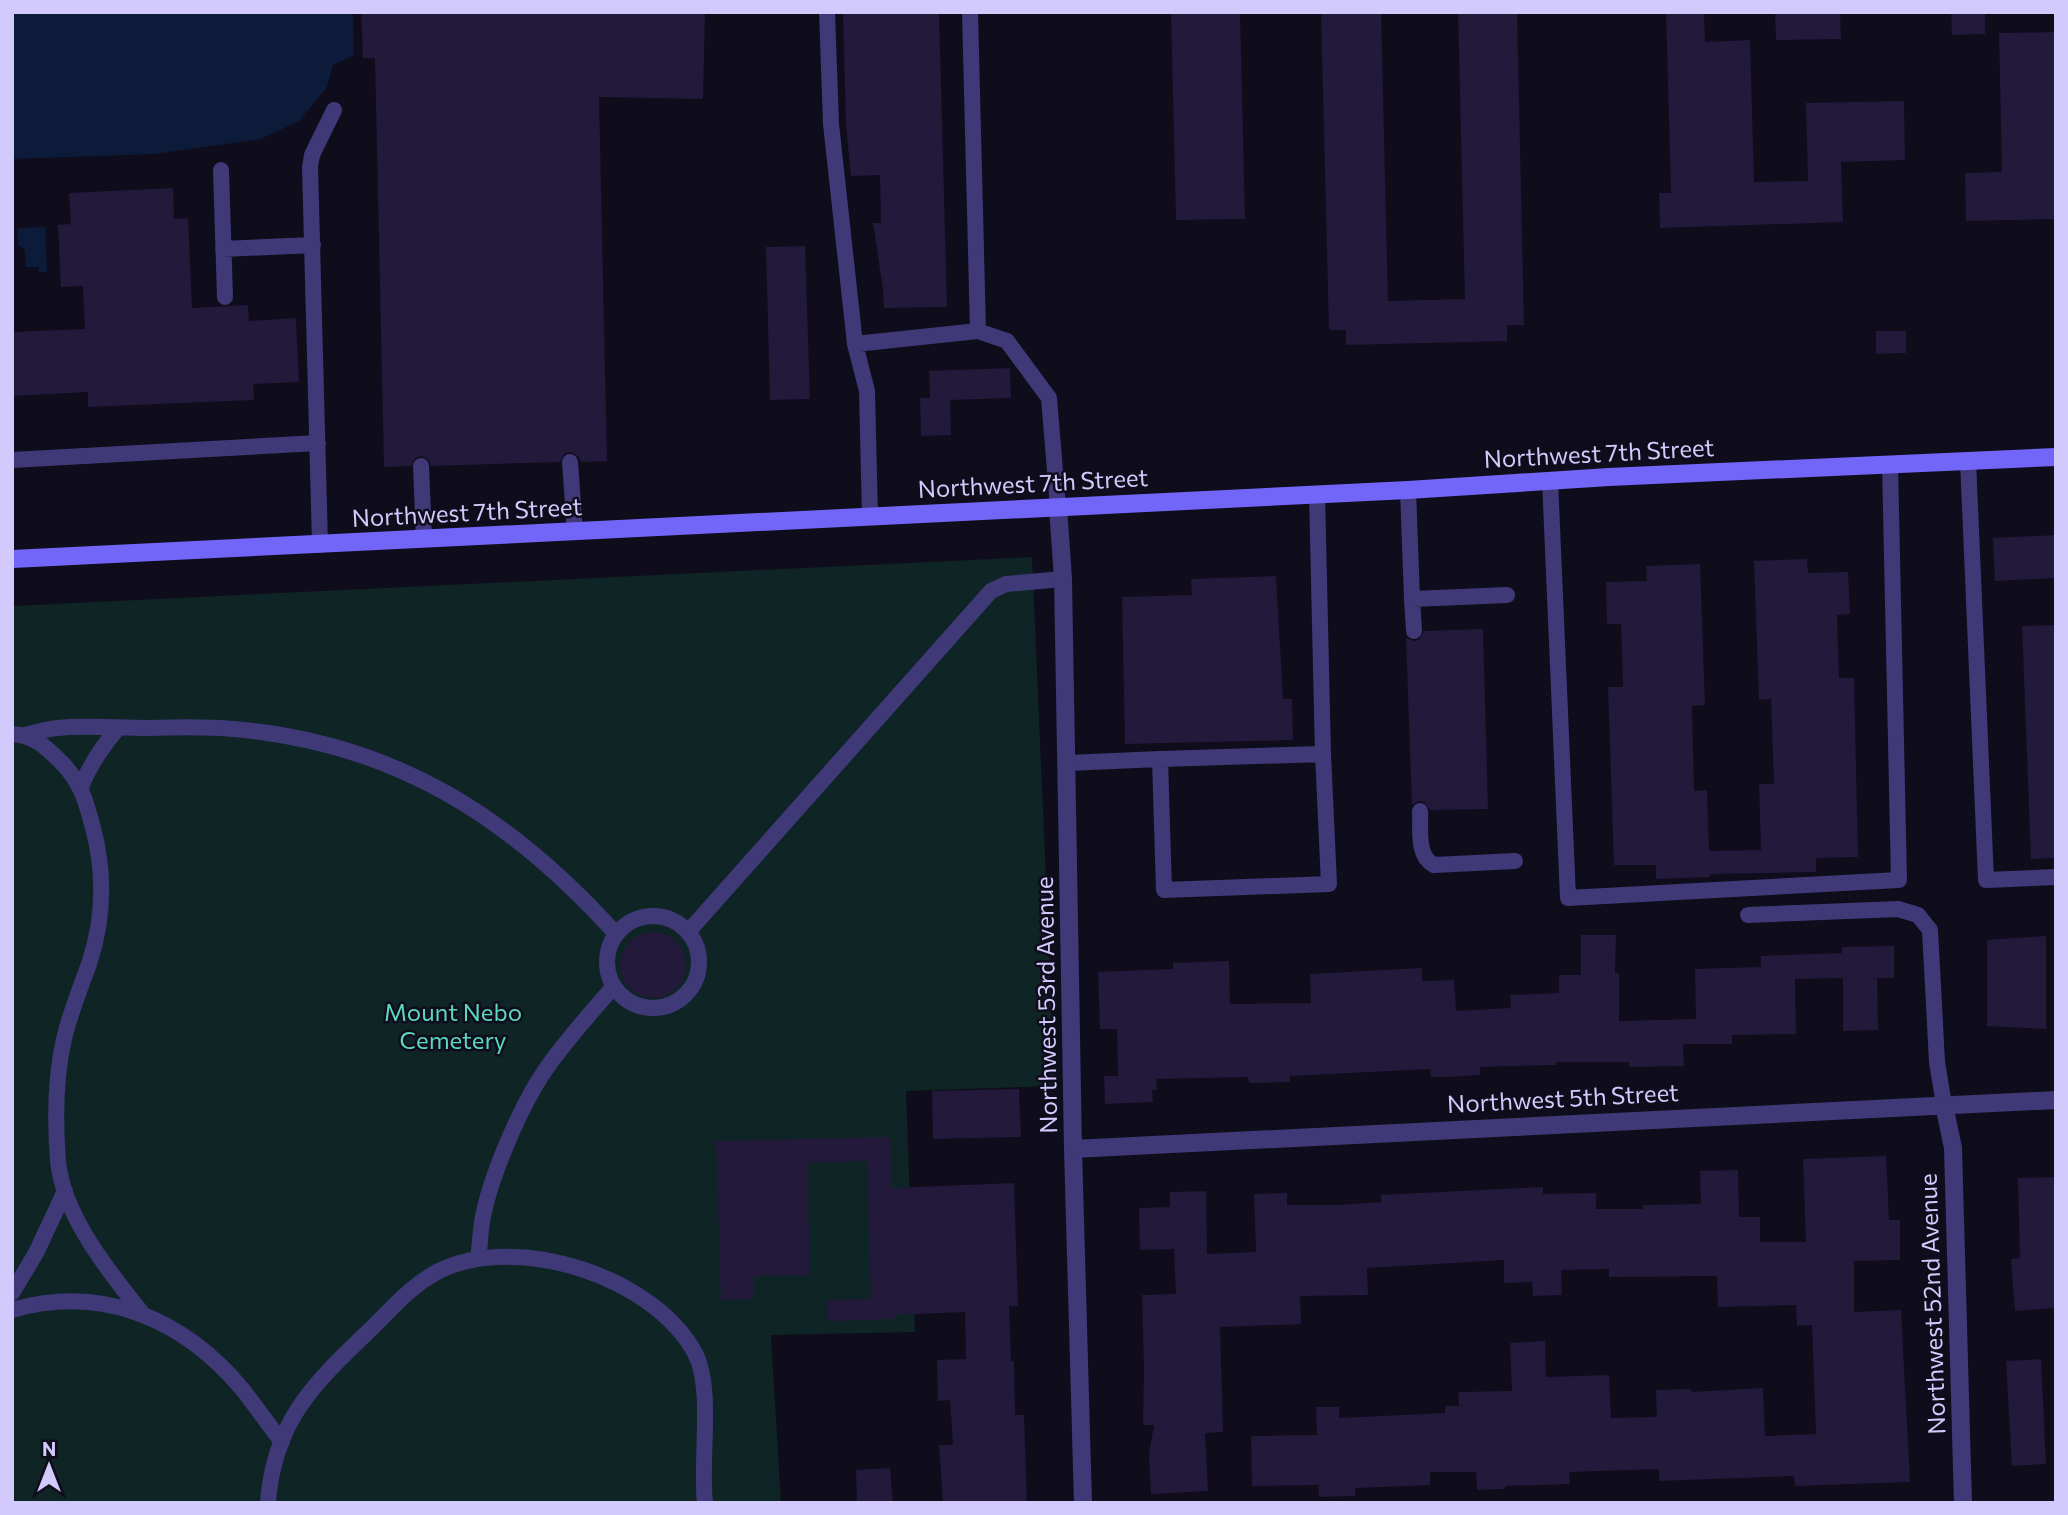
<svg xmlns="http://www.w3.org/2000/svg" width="2068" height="1515" viewBox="0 0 2068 1515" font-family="Commissioner,sans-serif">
  <rect width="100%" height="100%" fill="#0f0c1b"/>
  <path fill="#0f2425" d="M 1032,557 L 1055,1086 L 906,1091 L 915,1332 L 771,1335 L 781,1503 L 12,1503 L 12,606 Z"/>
  <path fill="#0d1b3a" d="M 12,12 L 353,12 L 354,55 L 333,65 L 327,87 L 299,121 L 261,139 L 155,154 L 12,159 Z
    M 45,227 L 47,272 L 39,272 L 39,267 L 26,267 L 25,250 L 18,245 L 17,228 Z"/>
  <path fill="#22193b" d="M 361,12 L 705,12 L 703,99 L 599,97 L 607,461 L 581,462 L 578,456 L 570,452 L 564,454 L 560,462 L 431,466 L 429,460 L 421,456 L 415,458 L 411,466 L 384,467 L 375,58 L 363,58 Z
    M 843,12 L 939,12 L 947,307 L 884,308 L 883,289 L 873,223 L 881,223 L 880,175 L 851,176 L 846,125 Z
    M 1171,12 L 1240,12 L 1245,219 L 1176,220 Z
    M 1321,12 L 1381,12 L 1388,301 L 1465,299 L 1458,12 L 1517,12 L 1524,325 L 1507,325 L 1507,341 L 1346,345 L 1346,330 L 1329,330 Z
    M 1666,12 L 1704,12 L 1705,42 L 1750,40 L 1754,182 L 1808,181 L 1806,103 L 1904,101 L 1905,160 L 1841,162 L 1843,222 L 1660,228 L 1659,193 L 1671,193 Z
    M 1775,12 L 1840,12 L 1841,39 L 1776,40 Z
    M 1951,12 L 1985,12 L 1985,34 L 1952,35 Z
    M 2056,32 L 2056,219 L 1966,221 L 1965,173 L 2002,172 L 1999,33 Z
    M 173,188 L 174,219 L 188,218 L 192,308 L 248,305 L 249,321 L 296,318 L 299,382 L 253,384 L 254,400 L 88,407 L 88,392 L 12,396 L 12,332 L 85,329 L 83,286 L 61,287 L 58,225 L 71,224 L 69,193 Z
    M 805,246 L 810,399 L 770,400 L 766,247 Z
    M 1876,331 L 1906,331 L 1906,353 L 1876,354 Z
    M 1010,368 L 1011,398 L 950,400 L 951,435 L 921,436 L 920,398 L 930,398 L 929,371 Z
    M 2056,535 L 2056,578 L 1995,581 L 1993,538 Z
    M 1807,559 L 1808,573 L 1848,572 L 1850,614 L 1837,615 L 1839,678 L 1854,678 L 1858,857 L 1816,858 L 1816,872 L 1710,874 L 1710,877 L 1656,879 L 1656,865 L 1614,865 L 1608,687 L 1623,687 L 1621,624 L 1607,624 L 1606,582 L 1647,581 L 1646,566 L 1700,564 L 1705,705 L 1692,706 L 1694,791 L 1707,790 L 1709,851 L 1761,850 L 1759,784 L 1774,784 L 1771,699 L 1759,700 L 1754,561 Z
    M 1276,576 L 1283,699 L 1292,699 L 1293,740 L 1125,744 L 1122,597 L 1192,595 L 1191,579 Z
    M 2056,625 L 2056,858 L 2031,859 L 2022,626 Z
    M 1483,629 L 1488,809 L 1430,810 L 1424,802 L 1419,801 L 1412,805 L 1406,638 L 1414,641 L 1419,640 L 1424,631 Z
    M620 965a33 33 0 1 1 66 0a33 33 0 1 1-66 0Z
    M 1581,935 L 1616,935 L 1615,973 L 1619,973 L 1619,1021 L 1696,1019 L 1695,969 L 1761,967 L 1761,956 L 1842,953 L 1842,947 L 1894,946 L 1894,978 L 1877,978 L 1878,1030 L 1843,1031 L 1843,978 L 1795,979 L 1796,1034 L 1732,1035 L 1732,1044 L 1683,1044 L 1684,1066 L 1629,1067 L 1629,1062 L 1556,1062 L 1556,1065 L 1480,1067 L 1480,1075 L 1450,1077 L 1431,1077 L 1430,1069 L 1290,1076 L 1290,1082 L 1249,1083 L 1248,1077 L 1156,1079 L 1157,1090 L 1152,1090 L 1153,1102 L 1105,1104 L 1104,1076 L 1118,1076 L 1117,1029 L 1100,1029 L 1098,972 L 1173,969 L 1173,963 L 1229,961 L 1230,1004 L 1311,1003 L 1310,974 L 1422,968 L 1422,981 L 1454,980 L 1456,1011 L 1511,1008 L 1510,995 L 1559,993 L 1559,975 L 1581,975 Z
    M 2046,936 L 2046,1029 L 1987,1026 L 1987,940 Z
    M 1019,1089 L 1021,1137 L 933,1139 L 932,1091 Z
    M 890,1137 L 892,1188 L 1014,1183 L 1018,1306 L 1009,1306 L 1011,1361 L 1014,1361 L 1015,1415 L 1024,1415 L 1027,1503 L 943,1503 L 939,1445 L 953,1445 L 950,1400 L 938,1401 L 937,1360 L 966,1359 L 965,1312 L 895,1315 L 895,1319 L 828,1321 L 827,1300 L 871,1299 L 867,1161 L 807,1163 L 810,1275 L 754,1276 L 754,1299 L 721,1300 L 716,1141 Z
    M 1886,1156 L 1889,1220 L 1900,1220 L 1900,1260 L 1854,1261 L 1854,1312 L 1901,1310 L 1910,1482 L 1795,1486 L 1794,1476 L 1659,1481 L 1659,1469 L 1569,1472 L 1570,1484 L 1505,1486 L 1505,1489 L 1477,1490 L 1476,1472 L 1430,1472 L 1430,1485 L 1355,1488 L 1355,1496 L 1319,1497 L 1318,1485 L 1252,1486 L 1251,1436 L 1317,1435 L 1316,1407 L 1339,1407 L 1339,1418 L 1445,1413 L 1445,1406 L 1459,1406 L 1458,1392 L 1512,1391 L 1510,1343 L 1545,1341 L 1546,1377 L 1609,1375 L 1611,1418 L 1657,1417 L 1656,1390 L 1691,1389 L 1692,1392 L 1763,1388 L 1765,1436 L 1816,1434 L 1812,1325 L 1797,1326 L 1796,1305 L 1718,1307 L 1717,1276 L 1609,1277 L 1609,1269 L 1561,1270 L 1562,1295 L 1533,1296 L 1532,1282 L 1504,1283 L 1504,1260 L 1367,1268 L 1368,1295 L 1300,1296 L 1301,1324 L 1220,1327 L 1223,1432 L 1205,1433 L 1208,1491 L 1151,1494 L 1149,1454 L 1154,1425 L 1143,1425 L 1144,1368 L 1142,1295 L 1176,1294 L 1174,1249 L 1140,1250 L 1139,1208 L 1170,1207 L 1170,1192 L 1206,1191 L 1207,1254 L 1256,1252 L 1254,1194 L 1287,1193 L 1287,1205 L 1336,1205 L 1381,1202 L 1381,1195 L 1543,1187 L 1543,1194 L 1596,1193 L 1596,1209 L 1643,1209 L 1643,1205 L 1701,1204 L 1700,1171 L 1738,1170 L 1739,1217 L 1760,1217 L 1760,1242 L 1806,1242 L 1803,1159 Z
    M 2056,1177 L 2056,1308 L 2015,1311 L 2011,1259 L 2020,1258 L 2018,1178 Z
    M 2041,1359 L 2046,1464 L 2012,1466 L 2006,1361 Z
    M 890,1468 L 893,1503 L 857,1503 L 856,1470 Z"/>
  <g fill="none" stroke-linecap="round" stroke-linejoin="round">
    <path stroke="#3f3978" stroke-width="16" d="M 827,12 L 831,124 L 855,344 L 867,391 L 870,517
      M 970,12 L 978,331 L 1007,341 L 1049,398 L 1058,507
      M 221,170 L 225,297
      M 223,249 L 313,245
      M 855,344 L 978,331
      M 12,460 L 318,443
      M 1968,460 L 1986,880 L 2056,877
      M 570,462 L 575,532
      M 421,466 L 424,539
      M 1550,480 L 1568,898 L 1899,880 L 1890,464
      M 1408,490 L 1412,599 L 1507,595
      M 320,545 L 310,167 L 312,155 L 334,110
      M 1412,599 L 1414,631
      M 12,734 C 34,735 46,747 61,762 C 81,782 86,801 93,828 C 105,873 104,919 89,964 C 80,989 70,1013 64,1039 C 55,1078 55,1122 58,1161 C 63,1215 109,1272 142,1313
      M 26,735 C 36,732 47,729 57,728 C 87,725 118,728 148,728 C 176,727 204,726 233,729 C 393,742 511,817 616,934
      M 1160,759 L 1323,754
      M 1067,763 L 1160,759 L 1164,890 L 1329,884 L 1323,754 L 1317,494
      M 81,787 C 90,764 102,747 118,728
      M 1420,811 C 1421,828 1416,856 1434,865 L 1515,861
      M 1748,915 L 1898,909 L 1918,915 L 1930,930 L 1937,1062 L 1944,1105
      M607 962a46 46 0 1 1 92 0a46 46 0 1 1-92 0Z
      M 688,932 L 991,591 L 1006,584 L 1063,579
      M 478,1259 C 480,1247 480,1234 482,1222 C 489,1179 521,1105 546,1069 C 566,1040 591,1013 614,986
      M 12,1293 L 36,1253 L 65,1191
      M 12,1310 C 103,1284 184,1319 243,1390 C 256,1407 269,1425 282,1442
      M 268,1503 C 274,1418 317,1381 374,1326 C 393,1307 413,1284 439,1271 C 517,1232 656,1277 696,1355 C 713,1390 700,1461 705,1503"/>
    <path stroke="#3f3978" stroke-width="18" d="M 1058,507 L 1063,579 L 1073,1149 L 1083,1503
      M 1944,1105 L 1953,1148 L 1963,1503
      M 1073,1149 L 2056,1100"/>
    <path stroke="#7166f7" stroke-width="18" d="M 12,559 L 1408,490 L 1609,477 L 2056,457"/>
  </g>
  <g text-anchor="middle" stroke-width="5" stroke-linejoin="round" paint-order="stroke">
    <g font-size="24" fill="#d2c9fc" stroke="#0f0c1b">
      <text transform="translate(1599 454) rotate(-3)" y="8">Northwest 7th Street</text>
      <text transform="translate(1033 484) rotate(-3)" y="8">Northwest 7th Street</text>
      <text transform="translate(467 513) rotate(-3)" y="8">Northwest 7th Street</text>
      <text transform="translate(1047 1005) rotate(-91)" y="8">Northwest 53rd Avenue</text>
      <text transform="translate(1563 1099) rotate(-3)" y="8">Northwest 5th Street</text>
      <text transform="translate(1933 1304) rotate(-92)" y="8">Northwest 52nd Avenue</text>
    </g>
    <g font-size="24" fill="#5bd7be" stroke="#0f0c1b">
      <text x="453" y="1021">Mount Nebo<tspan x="453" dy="28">Cemetery</tspan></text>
    </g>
  </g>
  <rect width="2068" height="1515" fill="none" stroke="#d2c9fc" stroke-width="28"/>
  <g transform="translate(49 1466)" stroke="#0f0c1b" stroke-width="5" paint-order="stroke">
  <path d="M0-5L12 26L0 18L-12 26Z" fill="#d2c9fc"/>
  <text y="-10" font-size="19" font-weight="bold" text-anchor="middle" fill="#d2c9fc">N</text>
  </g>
</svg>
